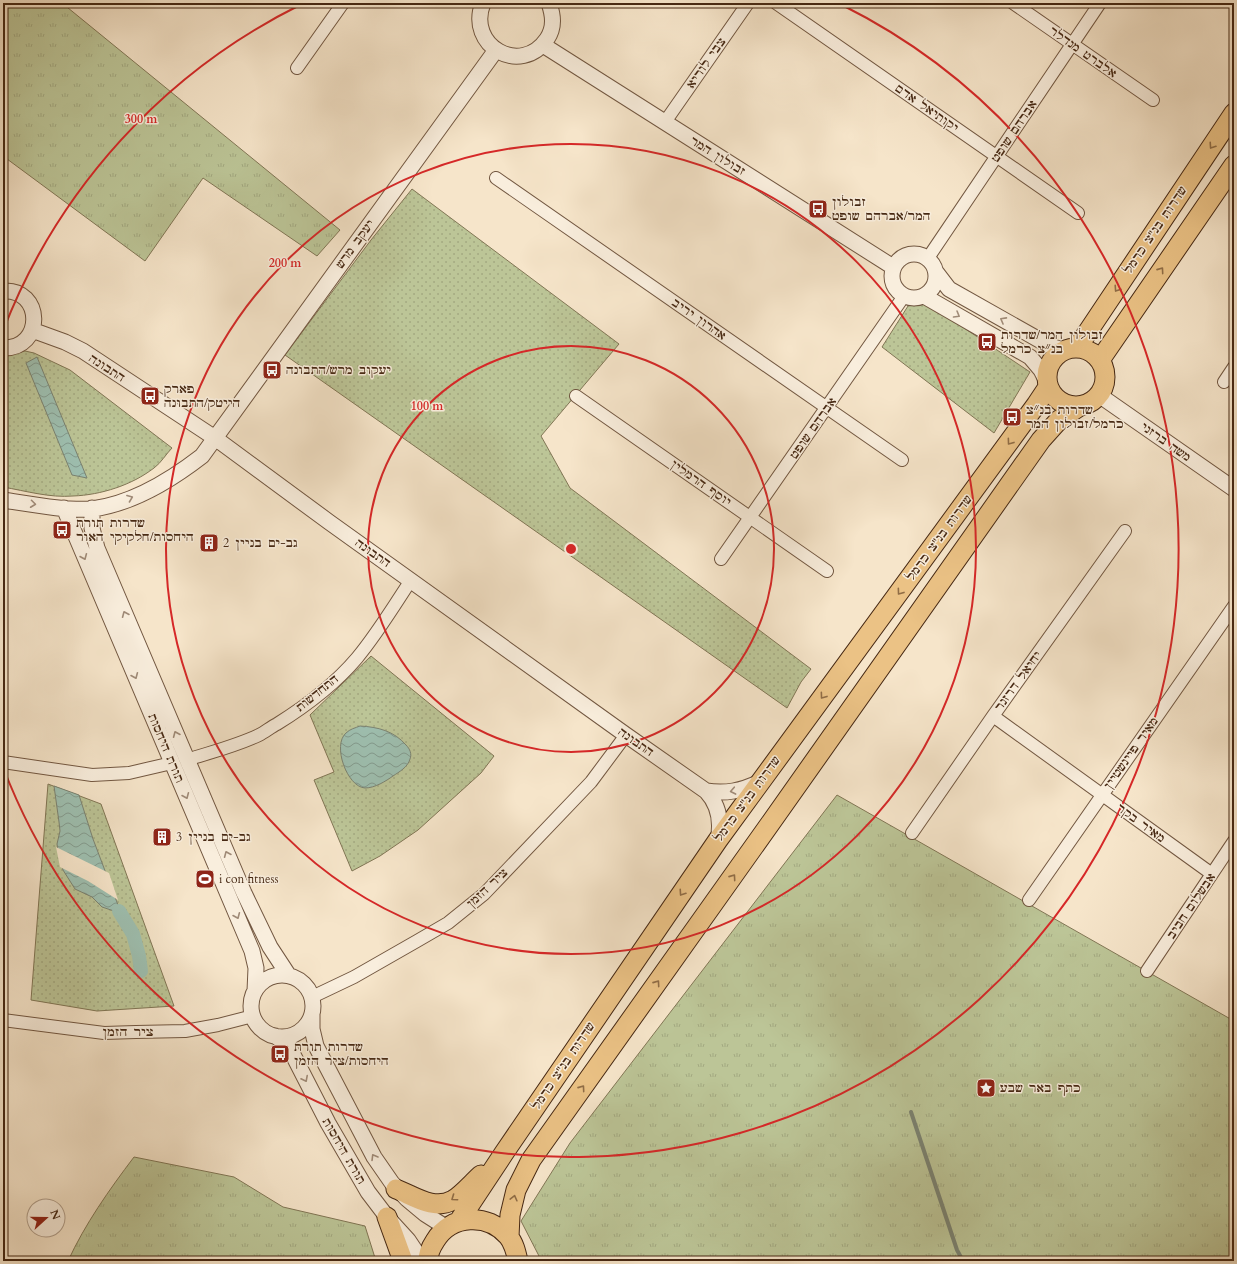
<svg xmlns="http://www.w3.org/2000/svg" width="1237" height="1264" viewBox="0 0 1237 1264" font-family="Cardo,'Frank Ruhl Libre',serif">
  <defs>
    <pattern id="grass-tufts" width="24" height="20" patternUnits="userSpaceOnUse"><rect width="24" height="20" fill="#bcc597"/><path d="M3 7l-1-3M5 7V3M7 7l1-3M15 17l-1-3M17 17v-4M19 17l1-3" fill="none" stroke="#a3a981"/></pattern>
    <pattern id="park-dots" width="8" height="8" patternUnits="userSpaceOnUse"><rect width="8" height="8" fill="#bcc597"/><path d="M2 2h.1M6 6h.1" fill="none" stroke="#a3a981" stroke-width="1.8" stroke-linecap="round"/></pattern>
    <pattern id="water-waves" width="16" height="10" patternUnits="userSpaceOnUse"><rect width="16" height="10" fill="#9ec0b1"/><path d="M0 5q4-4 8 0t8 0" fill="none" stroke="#839c8f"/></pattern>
  </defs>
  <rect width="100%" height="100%" fill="#f6e5ca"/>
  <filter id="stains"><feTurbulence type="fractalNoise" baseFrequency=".005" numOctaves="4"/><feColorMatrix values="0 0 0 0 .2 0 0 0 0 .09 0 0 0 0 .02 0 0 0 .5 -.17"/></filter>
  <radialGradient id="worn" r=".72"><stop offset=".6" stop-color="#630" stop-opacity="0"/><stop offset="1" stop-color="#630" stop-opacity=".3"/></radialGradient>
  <path fill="url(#grass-tufts)" stroke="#817655" d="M 3,3 L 62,3 L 340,230 L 317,256 L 203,178 L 145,261 L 3,156 Z
    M 837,795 L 1234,1021 L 1234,1261 L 537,1261 L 539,1256 L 521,1221 L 570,1143 Z
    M 134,1157 L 234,1177 L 283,1207 L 365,1226 L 376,1261 L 68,1261 C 85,1224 109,1190 134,1157 Z"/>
  <path fill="url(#park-dots)" stroke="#817655" d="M 412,189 L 619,344 L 541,436 L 570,488 L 811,669 L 801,682 L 787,708 L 285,355 L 371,240 Z
    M 925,302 L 1030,372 L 994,433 L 882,347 L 908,306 Z
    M 25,351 L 34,353 L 70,370 L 172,448 C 166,454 161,463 154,468 C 132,485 101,495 73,496 C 50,498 26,491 3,487 L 3,353 L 17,353 Z
    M 371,656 L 494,756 L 481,773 L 418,830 L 380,856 L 352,871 L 314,780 L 334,772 L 310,715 Z
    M 48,784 L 101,804 L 174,1006 L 97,1011 L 31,1000 Z"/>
  <path fill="url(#water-waves)" stroke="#7b8372" d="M 37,357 L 87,478 L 72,475 L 26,363 Z
    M 360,726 C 378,727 394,731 406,745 C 410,749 412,754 410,759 C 408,767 399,772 393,776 C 386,781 375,788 365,788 C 347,787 332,745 346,733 C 350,729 355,728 360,726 Z
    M 54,786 L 79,795 L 93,839 L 118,905 L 120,913 L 102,907 L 92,897 L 75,889 L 63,870 L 58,851 L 57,844 L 60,831 L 59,822 Z"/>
  <path fill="#f6e5ca" d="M 56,847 L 109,873 L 118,900 L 88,881 L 60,867 Z"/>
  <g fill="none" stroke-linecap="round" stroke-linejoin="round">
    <path stroke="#7b8372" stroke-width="4" d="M 911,1112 L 957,1250 L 963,1261"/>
    <path stroke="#9ec0b1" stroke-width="14" d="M 119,911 L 133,934 L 139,956 L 141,971"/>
    <defs>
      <path id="minor" d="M 776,3 L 1078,213
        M 1013,3 L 1153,100
        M 297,68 L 343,3
        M 665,122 L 748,3
        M 496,178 L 902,460
        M 928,258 L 1100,3
        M 1224,382 L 1234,367
        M 576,396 L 827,571
        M 721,559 L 904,296
        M 993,716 L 1212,874
        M 187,760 C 211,752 236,746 259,735 C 265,732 271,727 277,724 C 306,706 335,684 357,658 C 377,634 394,606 411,580
        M 3,762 L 92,775 L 129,773 L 172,763
        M 912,833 L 993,716 L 1125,531
        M 1029,900 L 1234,606
        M 1147,971 L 1234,841
        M 312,997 L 354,977 L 417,941 L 448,923 L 484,894 L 591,782 L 626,735
        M 3,1020 L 104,1033 L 136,1032 L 185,1031 L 218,1025 L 253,1016"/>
      <path id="tertiary" d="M 483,3 C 466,46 521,77 547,39 C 555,27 553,15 549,3
        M 543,45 L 893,267
        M892 276a22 22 0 1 1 44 0a22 22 0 1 1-44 0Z
        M 936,272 L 949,289 L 1050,346 L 1063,350
        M 3,291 C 43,288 45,349 3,348
        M 924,296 L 1030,357 L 1041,370 L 1046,380
        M 32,330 L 65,342 L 83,351 L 215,438 L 329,522 L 626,735 L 706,791 C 719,805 722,821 718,840
        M 1099,395 L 1234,489
        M 3,500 C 30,504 65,511 92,509 C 132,504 171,480 202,456 L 496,50
        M 64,508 L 252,951 L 256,968 L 255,991
        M 92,508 L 92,528 L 97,548 L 244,893 L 270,947 L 289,976
        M 706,791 C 726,794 741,791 760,782
        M251 1006a31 31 0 1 1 62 0a31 31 0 1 1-62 0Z
        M 312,1015 L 312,1029 L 316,1046 L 374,1157 L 392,1183 L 407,1199 L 425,1214 L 447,1228
        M 275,1036 L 284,1042 L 289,1047 L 328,1123 L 368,1192 L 387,1217 L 408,1240 L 422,1261"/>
      <path id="primary" d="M1047 377a29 29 0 1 1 58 0a29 29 0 1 1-58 0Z
        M 1077,348 L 1234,113
        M 1100,360 L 1234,165
        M 396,1189 C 414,1196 434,1211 453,1200 C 461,1196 473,1182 481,1175
        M 387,1217 L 403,1261
        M 459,1221 L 504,1153 L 718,840 L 1036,405 L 1048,387
        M 509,1237 L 510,1215 L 516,1190 L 531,1160 L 772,821 L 1041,440 L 1059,420 L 1080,406
        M 428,1261 C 428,1254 431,1247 435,1241 C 451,1214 488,1213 508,1236 C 514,1243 516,1252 518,1261"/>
    </defs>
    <use href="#minor" stroke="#725741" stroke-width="14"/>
    <use href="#tertiary" stroke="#725741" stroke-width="17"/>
    <use href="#primary" stroke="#462813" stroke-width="21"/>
    <use href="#minor" stroke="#f9eedd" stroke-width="12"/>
    <use href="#tertiary" stroke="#f9eedd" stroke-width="15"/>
    <use href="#primary" stroke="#ebc285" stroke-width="19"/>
  </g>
  <defs><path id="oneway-chevron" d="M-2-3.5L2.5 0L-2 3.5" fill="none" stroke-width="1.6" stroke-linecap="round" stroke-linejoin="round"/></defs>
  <g stroke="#906d46">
    <use href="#oneway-chevron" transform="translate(1212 146) rotate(124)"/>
    <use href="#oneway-chevron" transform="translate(1161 270) rotate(-55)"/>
    <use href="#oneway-chevron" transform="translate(1117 289) rotate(124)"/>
    <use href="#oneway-chevron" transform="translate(1010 442) rotate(126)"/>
    <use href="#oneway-chevron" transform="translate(900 592) rotate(126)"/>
    <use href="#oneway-chevron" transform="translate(823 696) rotate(126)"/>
    <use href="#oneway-chevron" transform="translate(733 877) rotate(-55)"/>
    <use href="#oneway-chevron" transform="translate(682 893) rotate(124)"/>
    <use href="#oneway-chevron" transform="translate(657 983) rotate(-55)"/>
    <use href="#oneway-chevron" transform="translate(582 1088) rotate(-55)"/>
    <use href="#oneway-chevron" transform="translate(454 1198) rotate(145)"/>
    <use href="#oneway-chevron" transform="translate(514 1198) rotate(-76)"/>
  </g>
  <g stroke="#a08b78">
    <use href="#oneway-chevron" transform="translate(957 315) rotate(30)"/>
    <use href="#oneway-chevron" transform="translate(1003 320) rotate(-151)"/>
    <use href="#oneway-chevron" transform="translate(130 498) rotate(-21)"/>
    <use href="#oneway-chevron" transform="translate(33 504) rotate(7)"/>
    <use href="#oneway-chevron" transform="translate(84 557) rotate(67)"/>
    <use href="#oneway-chevron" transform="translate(125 614) rotate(-113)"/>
    <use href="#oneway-chevron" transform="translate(135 676) rotate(67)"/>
    <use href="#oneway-chevron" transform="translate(176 734) rotate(-113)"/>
    <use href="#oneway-chevron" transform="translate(733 791) rotate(169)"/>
    <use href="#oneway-chevron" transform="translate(186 796) rotate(67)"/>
    <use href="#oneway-chevron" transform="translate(227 854) rotate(-113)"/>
    <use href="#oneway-chevron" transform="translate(237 916) rotate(67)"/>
    <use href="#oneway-chevron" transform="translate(305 1079) rotate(63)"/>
    <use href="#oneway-chevron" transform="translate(374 1157) rotate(-121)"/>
  </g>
  <g fill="none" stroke="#d62828" stroke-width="2">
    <circle cx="571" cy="549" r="203"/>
    <circle cx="571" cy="549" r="405"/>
    <path d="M3 331A608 608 0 0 1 300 5M842 5A608 608 0 1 1 3 767"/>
  </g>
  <defs>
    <symbol id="bus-square" viewBox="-11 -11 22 22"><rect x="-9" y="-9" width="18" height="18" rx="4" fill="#8f2418" stroke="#f9eedd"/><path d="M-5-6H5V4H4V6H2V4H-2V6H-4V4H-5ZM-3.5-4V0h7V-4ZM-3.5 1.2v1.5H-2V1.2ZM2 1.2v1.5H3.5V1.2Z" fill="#fff"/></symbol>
    <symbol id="building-square" viewBox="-11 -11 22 22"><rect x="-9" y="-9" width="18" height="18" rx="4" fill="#8f2418" stroke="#f9eedd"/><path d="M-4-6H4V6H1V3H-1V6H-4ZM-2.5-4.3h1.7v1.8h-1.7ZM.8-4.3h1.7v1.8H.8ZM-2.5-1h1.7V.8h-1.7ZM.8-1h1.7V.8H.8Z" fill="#fff"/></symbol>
    <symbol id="stadium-square" viewBox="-11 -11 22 22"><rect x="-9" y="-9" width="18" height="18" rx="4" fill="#8f2418" stroke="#f9eedd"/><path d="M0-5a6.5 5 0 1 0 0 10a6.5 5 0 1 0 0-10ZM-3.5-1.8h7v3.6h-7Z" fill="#fff"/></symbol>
    <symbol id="sight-square" viewBox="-11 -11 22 22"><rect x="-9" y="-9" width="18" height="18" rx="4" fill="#8f2418" stroke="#f9eedd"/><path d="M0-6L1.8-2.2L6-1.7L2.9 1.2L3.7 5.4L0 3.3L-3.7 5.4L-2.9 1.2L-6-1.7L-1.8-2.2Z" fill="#fff"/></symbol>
  </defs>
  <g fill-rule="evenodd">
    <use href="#bus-square" x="807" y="198" width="22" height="22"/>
    <use href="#bus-square" x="976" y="331" width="22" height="22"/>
    <use href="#bus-square" x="261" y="359" width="22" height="22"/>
    <use href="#bus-square" x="139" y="385" width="22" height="22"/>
    <use href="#bus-square" x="1001" y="406" width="22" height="22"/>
    <use href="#bus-square" x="51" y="519" width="22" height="22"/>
    <use href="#building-square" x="198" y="532" width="22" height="22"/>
    <use href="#building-square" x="151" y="826" width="22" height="22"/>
    <use href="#stadium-square" x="194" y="868" width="22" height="22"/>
    <use href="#bus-square" x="269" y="1043" width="22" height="22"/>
    <use href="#sight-square" x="975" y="1077" width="22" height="22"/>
  </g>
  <g text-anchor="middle" stroke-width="3" stroke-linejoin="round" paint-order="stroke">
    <g font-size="12" fill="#462813" stroke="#f9eedd">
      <text transform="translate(1083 52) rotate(35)" y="4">אלברט מנדלר</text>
      <text transform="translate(706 63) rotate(-55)" y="4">צבי לוריא</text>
      <text transform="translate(927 108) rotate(35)" y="4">יקותיאל אדם</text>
      <text transform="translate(1014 131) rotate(-56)" y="4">אברהם שופט</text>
      <text transform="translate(718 156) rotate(32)" y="4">זבולון המר</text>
      <text transform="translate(1155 230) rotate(-56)" y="4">שדרות בנ"צ כרמל</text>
      <text transform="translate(355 244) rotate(-54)" y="4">יעקב מרש</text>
      <text transform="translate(699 319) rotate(35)" y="4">אהרון יריב</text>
      <text transform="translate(107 368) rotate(33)" y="4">התבונה</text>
      <text transform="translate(813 428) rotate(-55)" y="4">אברהם שופט</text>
      <text transform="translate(1166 442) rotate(35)" y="4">משה ברזני</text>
      <text transform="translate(701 483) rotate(35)" y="4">יוסף הרמלין</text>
      <text transform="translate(939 538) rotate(-54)" y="4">שדרות בנ"צ כרמל</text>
      <text transform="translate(373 553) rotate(35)" y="4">התבונה</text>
      <text transform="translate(1018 681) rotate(-54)" y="4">יחיאל דרזנר</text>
      <text transform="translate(317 693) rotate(-39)" y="4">התחדשות</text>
      <text transform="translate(636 742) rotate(35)" y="4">התבונה</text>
      <text transform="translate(166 748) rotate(67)" y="4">תורת היחסות</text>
      <text transform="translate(1131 753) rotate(-55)" y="4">מאיר פיינשטיין</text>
      <text transform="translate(747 799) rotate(-54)" y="4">שדרות בנ"צ כרמל</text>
      <text transform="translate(1141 823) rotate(36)" y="4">מאיר בקר</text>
      <text transform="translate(487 888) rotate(-43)" y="4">ציר הזמן</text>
      <text transform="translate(1191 906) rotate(-56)" y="4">אבשלום חביב</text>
      <text x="128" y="1036">ציר הזמן</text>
      <text transform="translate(563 1066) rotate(-56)" y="4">שדרות בנ"צ כרמל</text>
      <text transform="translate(344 1151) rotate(60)" y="4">תורת היחסות</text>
    </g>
    <g font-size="12" fill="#462813" stroke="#f9eedd" text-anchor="start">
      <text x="832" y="206">זבולון<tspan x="832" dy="14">המר/אברהם שופט</tspan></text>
      <text x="1001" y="339">זבולון המר/שדרות<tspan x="1001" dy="14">בנ״צ כרמל</tspan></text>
      <text x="286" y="374">יעקוב מרש/התבונה</text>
      <text x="164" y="393">פארק<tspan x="164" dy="14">הייטק/התבונה</tspan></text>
      <text x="1026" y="414">שדרות בנ״צ<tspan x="1026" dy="14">כרמל/זבולון המר</tspan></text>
      <text x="76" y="527">שדרות תורת<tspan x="76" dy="14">היחסות/חלקיקי האור</tspan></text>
      <text x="223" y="547">גב-ים בניין 2</text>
      <text x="176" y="841">גב-ים בניין 3</text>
      <text x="219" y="883">i con fitness</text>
      <text x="294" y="1051">שדרות תורת<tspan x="294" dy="14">היחסות/ציר הזמן</tspan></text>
      <text x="1000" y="1092">כתף באר שבע</text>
    </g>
  </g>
  <circle cx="571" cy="549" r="6" fill="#d62828" stroke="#f9eedd" stroke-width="2"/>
  <g font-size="12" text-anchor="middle" font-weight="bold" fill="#d62828" stroke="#f9eedd" stroke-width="3" stroke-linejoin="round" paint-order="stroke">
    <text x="141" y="123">300 m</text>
    <text x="285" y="267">200 m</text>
    <text x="427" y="410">100 m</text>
  </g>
  <rect width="1237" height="1264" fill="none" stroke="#f6e5ca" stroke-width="16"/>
  <rect x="4" y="4" width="1229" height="1256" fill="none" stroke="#462813" stroke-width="2"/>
  <rect x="8" y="8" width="1221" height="1248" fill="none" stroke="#462813"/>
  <g transform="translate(46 1218) rotate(69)"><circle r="19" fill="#f9eedd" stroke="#b19f8c"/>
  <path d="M0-3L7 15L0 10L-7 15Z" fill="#8f2418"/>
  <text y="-6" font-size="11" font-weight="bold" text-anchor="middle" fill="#462813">N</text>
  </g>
  <rect width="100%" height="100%" filter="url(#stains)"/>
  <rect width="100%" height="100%" fill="url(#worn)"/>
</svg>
